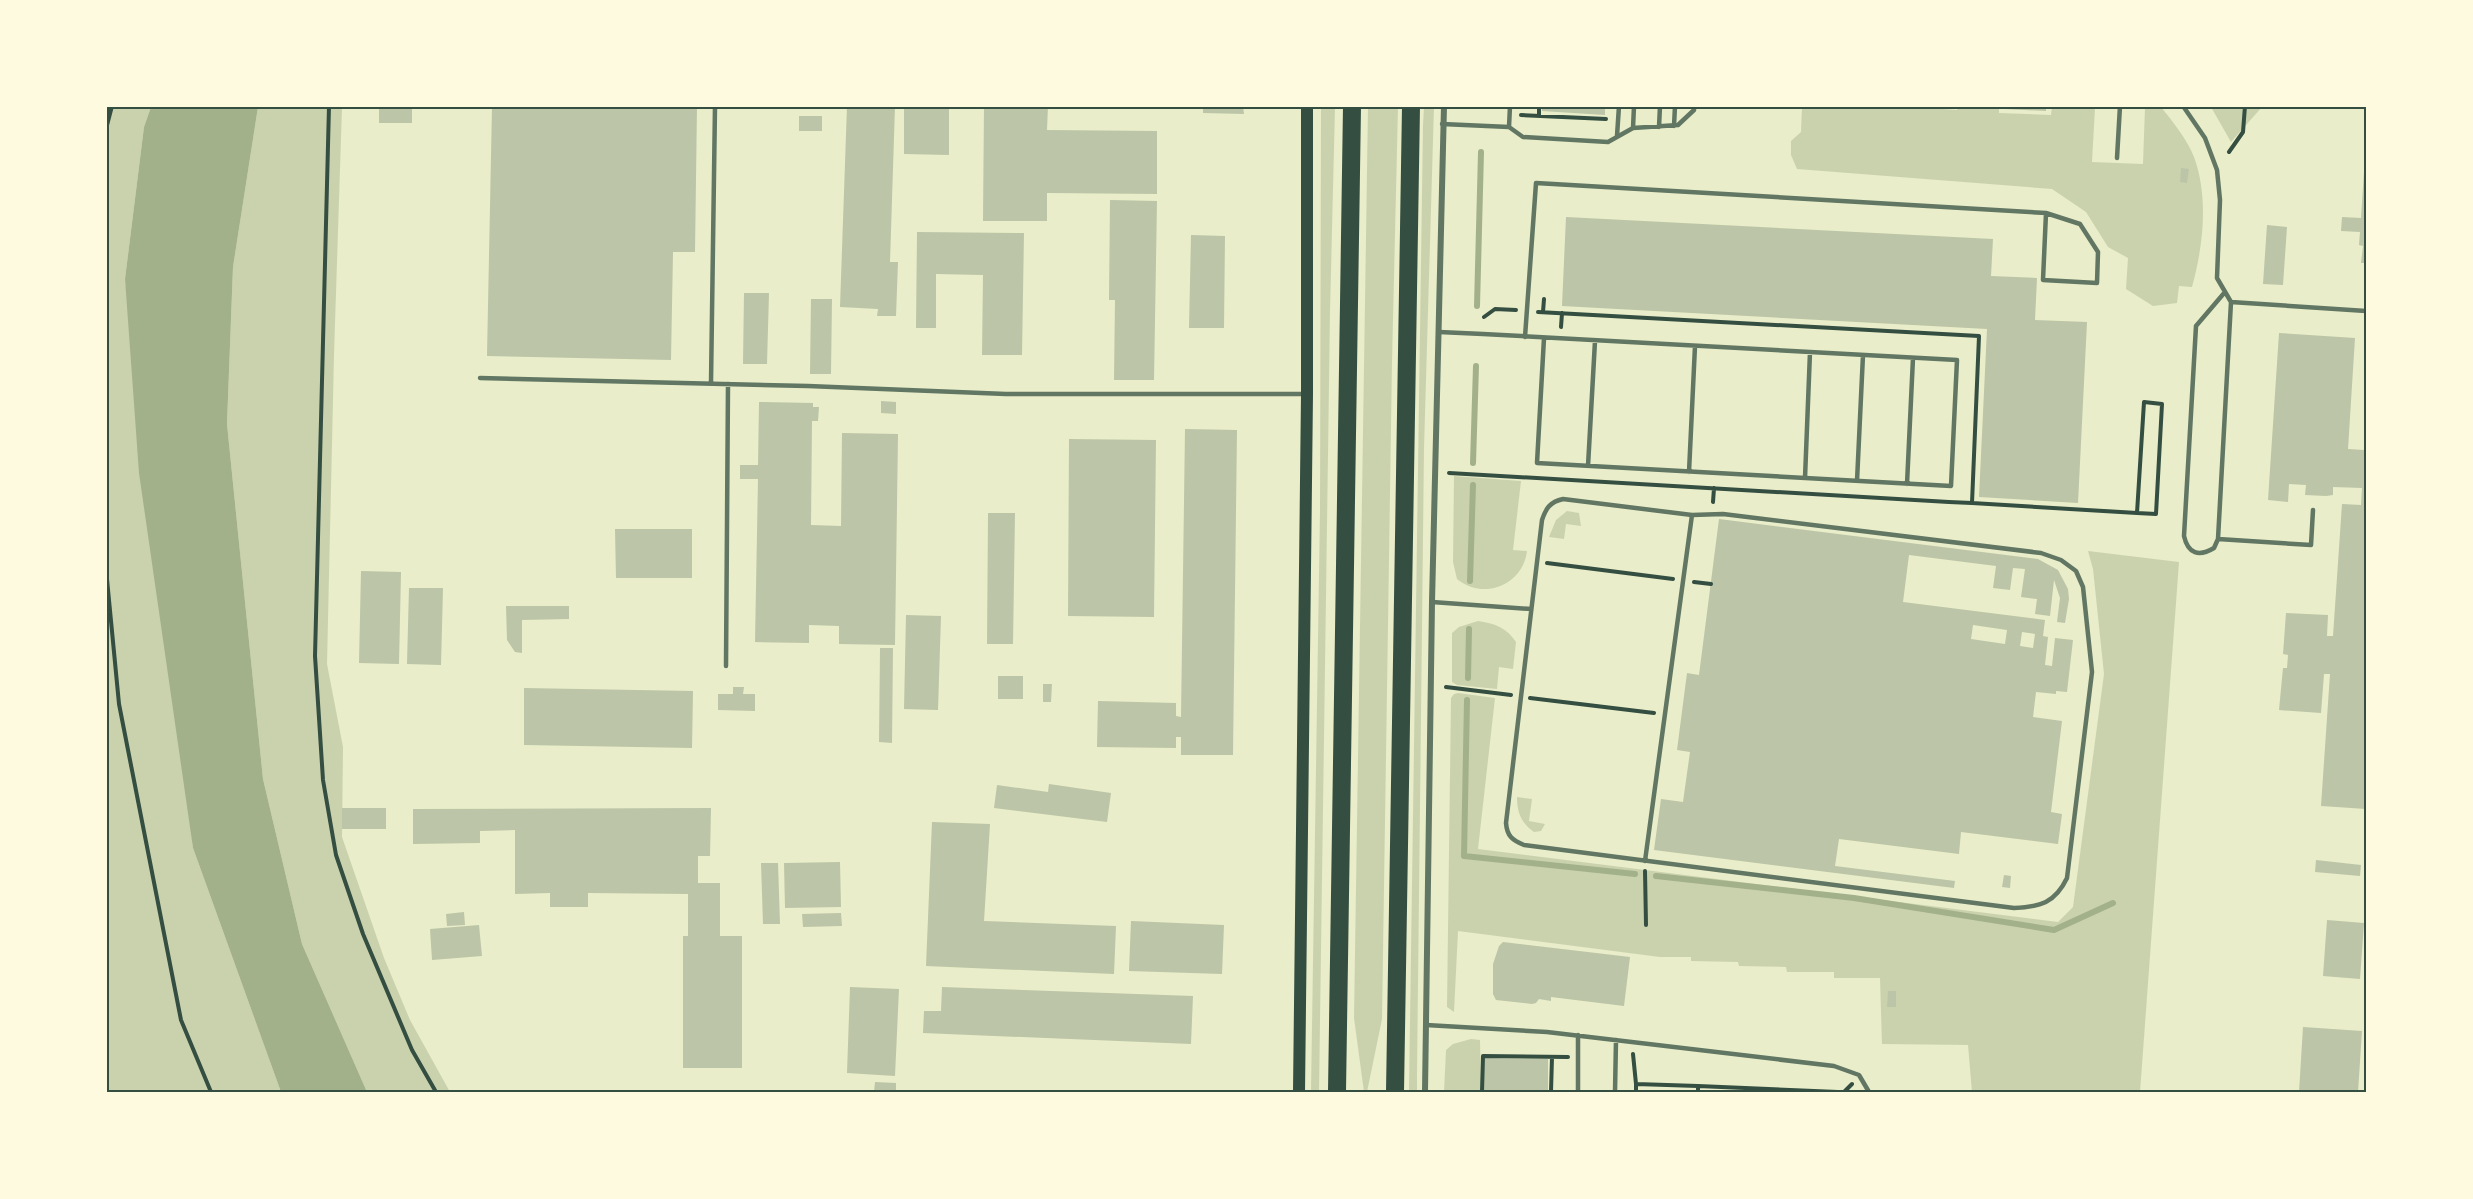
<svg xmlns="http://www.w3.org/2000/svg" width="2473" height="1199" viewBox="0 0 2473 1199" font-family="'Asap Condensed',sans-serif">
  <rect width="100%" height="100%" fill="#e9edc9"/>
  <path fill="#cad2ad" d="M 1434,106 L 1424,448 L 1417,1074 L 1417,1092 L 1409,1092 L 1423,125 L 1424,107 Z
    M 1903,106 L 1957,110 L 1958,107 L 1999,106 L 1999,113 L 2051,115 L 2052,107 L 2095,108 L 2092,162 L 2143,164 L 2145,107 L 2161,107 C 2173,122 2187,139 2194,157 C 2209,198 2203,247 2192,287 L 2179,286 L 2177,303 L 2153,306 L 2126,289 L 2128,258 L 2108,247 L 2086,212 L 2052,189 L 1797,169 L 1791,155 L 1791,141 L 1801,132 L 1802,107 Z
    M 106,107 L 151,107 L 144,127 L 125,279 L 193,848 L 281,1092 L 107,1092 Z
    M 258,107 L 342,107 L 334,355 L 327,664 L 343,747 L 342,837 L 384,958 L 410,1020 L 450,1092 L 367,1092 L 302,944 L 263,779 L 227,424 L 233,267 Z
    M 1335,107 L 1330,312 L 1319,1092 L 1311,1092 L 1320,510 L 1321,107 Z
    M 1398,107 L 1392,362 L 1382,1019 L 1367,1092 L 1364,1092 L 1354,1018 L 1368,107 Z
    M 2211,107 L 2262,107 L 2231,142 Z
    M 1454,476 L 1521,481 L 1513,550 L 1527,551 C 1523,585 1484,601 1457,579 L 1453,562 Z
    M 1567,511 L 1579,513 L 1581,526 L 1566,524 L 1564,539 L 1549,537 L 1556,520 Z
    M 2088,551 L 2179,562 L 2140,1092 L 1972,1092 L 1968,1045 L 1882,1044 L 1880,978 L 1834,978 L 1834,972 L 1787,972 L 1786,967 L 1739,966 L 1738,962 L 1691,961 L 1691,957 L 1660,957 L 1458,931 L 1454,1012 L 1447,1007 L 1451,698 L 1454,694 L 1458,693 L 1495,698 L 1478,849 L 2058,922 L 2073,907 L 2104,674 L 2093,569 Z
    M 1478,621 C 1494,623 1507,628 1516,642 L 1513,669 L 1499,667 L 1497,689 L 1457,685 L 1452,682 L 1452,633 L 1459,627 Z
    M 1517,797 L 1532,799 L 1529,821 L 1545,824 L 1541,831 L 1534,832 C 1521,823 1517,812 1517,797 Z
    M 1471,1039 L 1480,1040 L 1481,1092 L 1444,1092 L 1446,1050 L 1453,1044 Z"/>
  <path fill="#a3b18a" d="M 151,107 L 258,107 L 233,267 L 227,424 L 263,779 L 302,944 L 367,1092 L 281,1092 L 193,848 L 139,473 L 125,279 L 144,127 Z"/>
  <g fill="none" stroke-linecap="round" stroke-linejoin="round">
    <path stroke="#a3b18a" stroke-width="6" d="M 1477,306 L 1481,152
      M 1473,463 L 1476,366
      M 1470,581 L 1473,485
      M 1468,678 L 1469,629
      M 1467,700 L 1464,856 L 1635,874
      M 1656,876 L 1854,898 L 2054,930 L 2113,903"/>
  </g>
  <path fill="#bcc5a7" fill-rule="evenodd" d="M 379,106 L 412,106 L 412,123 L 379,123 Z
    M 492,106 L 697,106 L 695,252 L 673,252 L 671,360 L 487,356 Z
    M 847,106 L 895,106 L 890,262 L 898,262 L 896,316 L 877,316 L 878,309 L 840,307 Z
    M 904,106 L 949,106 L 949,155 L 904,154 Z
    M 984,106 L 1048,106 L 1047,130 L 1157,131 L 1157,194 L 1047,193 L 1047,221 L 983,221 Z
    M 1203,106 L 1243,106 L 1244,114 L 1203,113 Z
    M 1542,106 L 1605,106 L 1605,115 L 1542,111 Z
    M 2005,106 L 2046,106 L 2046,111 L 2005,109 Z
    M 799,116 L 822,116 L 822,131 L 799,131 Z
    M 2365,156 L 2366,156 L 2366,263 L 2361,263 L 2363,246 L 2359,245 L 2360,232 L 2341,231 L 2342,217 L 2361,218 Z
    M 2181,168 L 2189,169 L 2187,183 L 2180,182 Z
    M 1110,200 L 1157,201 L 1154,380 L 1114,380 L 1115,300 L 1109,300 Z
    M 1566,217 L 1993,239 L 1991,276 L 2037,278 L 2035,320 L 2087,322 L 2078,503 L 1979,497 L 1987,329 L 1562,306 Z
    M 2267,225 L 2287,227 L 2283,285 L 2263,284 Z
    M 917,232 L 1024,233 L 1022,355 L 982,355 L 983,275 L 936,274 L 936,328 L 916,328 Z
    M 1191,235 L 1225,236 L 1224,328 L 1189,328 Z
    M 744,293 L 769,293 L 767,364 L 743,364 Z
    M 811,299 L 832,299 L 831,374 L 810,374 Z
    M 2279,333 L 2355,338 L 2348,449 L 2364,450 L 2366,444 L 2366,809 L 2321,806 L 2330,674 L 2324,674 L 2321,713 L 2279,710 L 2283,668 L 2287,668 L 2288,655 L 2283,654 L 2286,613 L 2328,615 L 2327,636 L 2333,636 L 2342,504 L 2361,505 L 2362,488 L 2333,487 L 2333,495 L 2326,496 L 2305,495 L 2306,485 L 2289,484 L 2288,502 L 2268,500 Z
    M 881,401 L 896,402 L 896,414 L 881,413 Z
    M 759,402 L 813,403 L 813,407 L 819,407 L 818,421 L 812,421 L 811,525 L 841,526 L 842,433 L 898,434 L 895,645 L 839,644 L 839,626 L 809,625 L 809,643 L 755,642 L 758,479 L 740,479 L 740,465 L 758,465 Z
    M 1185,429 L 1237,430 L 1233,755 L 1181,755 L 1181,737 L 1176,737 L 1176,748 L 1097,747 L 1098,701 L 1176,703 L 1176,716 L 1181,717 Z
    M 1069,439 L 1156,440 L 1154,617 L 1068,616 Z
    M 988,513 L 1015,513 L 1013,644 L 987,644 Z
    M 1719,519 L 2038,559 L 2058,570 L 2068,589 L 2069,599 L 2065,623 L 2057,622 L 2060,598 L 2054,580 L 2050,616 L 2035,614 L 2037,599 L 2021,597 L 2025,569 L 2013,568 L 2010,590 L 1993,588 L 1996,566 L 1909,555 L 1903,602 L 2045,620 L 2043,636 L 2048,637 L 2045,665 L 2052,666 L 2055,638 L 2073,640 L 2067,692 L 2056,691 L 2056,694 L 2036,692 L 2033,717 L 2062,721 L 2051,812 L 2062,814 L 2058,844 L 1961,832 L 1959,854 L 1839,839 L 1835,866 L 1955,881 L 1954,888 L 1654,850 L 1661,799 L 1683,802 L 1690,752 L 1677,750 L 1687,673 L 1699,675 ZM 1973,625 L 2007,630 L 2005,644 L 1971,639 ZM 2022,632 L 2035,634 L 2033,648 L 2020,646 Z
    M 615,529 L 692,529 L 692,578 L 616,578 Z
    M 361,571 L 401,572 L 399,664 L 359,663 Z
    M 409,588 L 443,588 L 441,665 L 407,664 Z
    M 506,606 L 569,606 L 569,619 L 522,620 L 522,653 L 515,652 L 507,640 Z
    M 906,615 L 941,616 L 938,710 L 904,709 Z
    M 880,648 L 893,648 L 892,743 L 879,742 Z
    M 998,676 L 1023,676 L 1023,699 L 998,699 Z
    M 1043,684 L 1052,684 L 1051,702 L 1043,702 Z
    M 733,687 L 744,687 L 743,694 L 755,694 L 755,711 L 718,710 L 718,694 L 733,694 Z
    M 524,688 L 693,691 L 692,748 L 524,745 Z
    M 1049,784 L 1111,793 L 1107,822 L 994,808 L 997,785 L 1048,792 Z
    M 342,808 L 386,808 L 386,829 L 342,829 Z
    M 711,808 L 710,856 L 698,856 L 698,883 L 720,883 L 720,936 L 742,936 L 742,1068 L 683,1068 L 683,936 L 688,936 L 688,894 L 588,893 L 588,907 L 550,907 L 550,893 L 515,894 L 515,830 L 480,831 L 480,843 L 413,844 L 413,809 Z
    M 932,822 L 990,824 L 984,921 L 1116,926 L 1114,974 L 926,966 Z
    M 2316,860 L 2361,865 L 2360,876 L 2315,872 Z
    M 840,862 L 841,907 L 785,908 L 784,863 Z
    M 761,863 L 778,863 L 780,924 L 763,924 Z
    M 2004,875 L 2011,876 L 2010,888 L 2002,887 Z
    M 464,912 L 465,925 L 447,926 L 446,914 Z
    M 841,913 L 842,926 L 803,927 L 802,914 Z
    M 2327,920 L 2364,923 L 2360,979 L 2323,976 Z
    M 1131,921 L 1224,925 L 1222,974 L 1129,971 Z
    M 479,925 L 482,956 L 432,960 L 430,929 Z
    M 1503,942 L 1630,957 L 1624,1006 L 1551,997 L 1551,1001 L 1539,999 L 1536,1003 L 1532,1004 L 1496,1000 L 1493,994 L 1493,964 L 1499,946 Z
    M 850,987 L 899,989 L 895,1076 L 847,1073 Z
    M 942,987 L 1193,996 L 1191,1044 L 923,1033 L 924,1011 L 941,1011 Z
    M 1888,991 L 1896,991 L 1896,1007 L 1887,1007 Z
    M 2303,1027 L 2362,1031 L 2358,1092 L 2299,1092 Z
    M 1484,1058 L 1548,1059 L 1548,1092 L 1484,1092 Z
    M 875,1082 L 896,1083 L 896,1092 L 874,1092 Z"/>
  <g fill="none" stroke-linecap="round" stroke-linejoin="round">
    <path stroke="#344e41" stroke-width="4" d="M 329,106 L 315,656 L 323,780 L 336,855 L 363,934 L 412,1050 L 436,1092
      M 1521,115 L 1606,119
      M 1539,116 L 1539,106
      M 106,129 L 112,106
      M 2229,152 L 2243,132 L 2245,106
      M 1538,312 L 1979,336 L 1972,503
      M 1543,312 L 1544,299
      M 1484,317 L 1495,309 L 1516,310
      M 1561,327 L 1562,313
      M 1449,473 L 1949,502 L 1972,503 L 2137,513 L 2156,514 L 2162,404 L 2144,402 L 2137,513
      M 1713,502 L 1714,488
      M 1547,563 L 1673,579
      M 106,569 L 119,704 L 181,1020 L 211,1092
      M 1694,582 L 1711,584
      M 1446,687 L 1511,695
      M 1530,698 L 1654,713
      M 1645,871 L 1646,925
      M 1633,1054 L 1636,1084
      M 1698,1086 L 1838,1092
      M 1482,1092 L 1483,1056 L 1568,1057
      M 1551,1092 L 1552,1057
      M 1636,1092 L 1636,1084 L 1698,1086 L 1698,1092
      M 1844,1092 L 1852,1084"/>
    <path stroke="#617663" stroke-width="4.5" d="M 2183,106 L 2205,138 L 2217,170 L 2220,200 L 2217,278 L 2231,302 L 2218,539 L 2311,545 L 2313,510
      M 1442,124 L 1509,127 L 1523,137 L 1608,142 L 1633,128 L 1678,125 L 1694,110 L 1694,106
      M 1674,126 L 1675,106
      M 1509,127 L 1510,106
      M 1659,127 L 1660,106
      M 1633,128 L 1634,106
      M 1617,136 L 1619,106
      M 2117,158 L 2120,106
      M 2231,302 L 2366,311
      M 1439,332 L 1483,334 L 1957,360 L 1951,486 L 1537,463 L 1544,338
      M 1525,337 L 1536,183 L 2046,213 L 2080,224 L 2098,252 L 2097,283 L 2043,280 L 2046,213
      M 480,378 L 808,386 L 1006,394 L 1307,394
      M 711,383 L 715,106
      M 1588,466 L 1595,341
      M 1689,472 L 1695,346
      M 1805,478 L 1810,352
      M 1857,481 L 1863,355
      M 1907,484 L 1913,358
      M 1563,499 L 1692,515 L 1723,514 L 2041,553 L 2061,560 L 2076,571 L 2083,587 L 2092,672 L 2067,878 C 2055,903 2040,907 2014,908 L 1524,845 C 1512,840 1507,836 1506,823 L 1542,520 C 1546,508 1550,502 1563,499 Z
      M 2218,539 L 2214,548 C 2199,557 2188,554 2184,536 L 2196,326 L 2225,292
      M 1432,602 L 1531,609
      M 726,666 L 728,384
      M 1645,861 L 1692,515
      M 1426,1025 L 1547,1032 L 1834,1066 L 1859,1075 L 1869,1092
      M 1578,1092 L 1578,1035
      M 1615,1092 L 1616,1040"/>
    <path stroke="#617663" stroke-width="6" d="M 1425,1092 L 1432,602 L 1444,106"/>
    <path stroke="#344e41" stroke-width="12" d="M 1299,1092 L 1307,394 L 1307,106"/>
    <path stroke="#344e41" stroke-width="18" d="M 1337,1092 L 1352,106
      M 1395,1092 L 1411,106"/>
  </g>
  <rect width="2473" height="1199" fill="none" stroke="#fefae0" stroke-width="216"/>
  <rect x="108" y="108" width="2257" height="983" fill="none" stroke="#344e41" stroke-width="2"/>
</svg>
